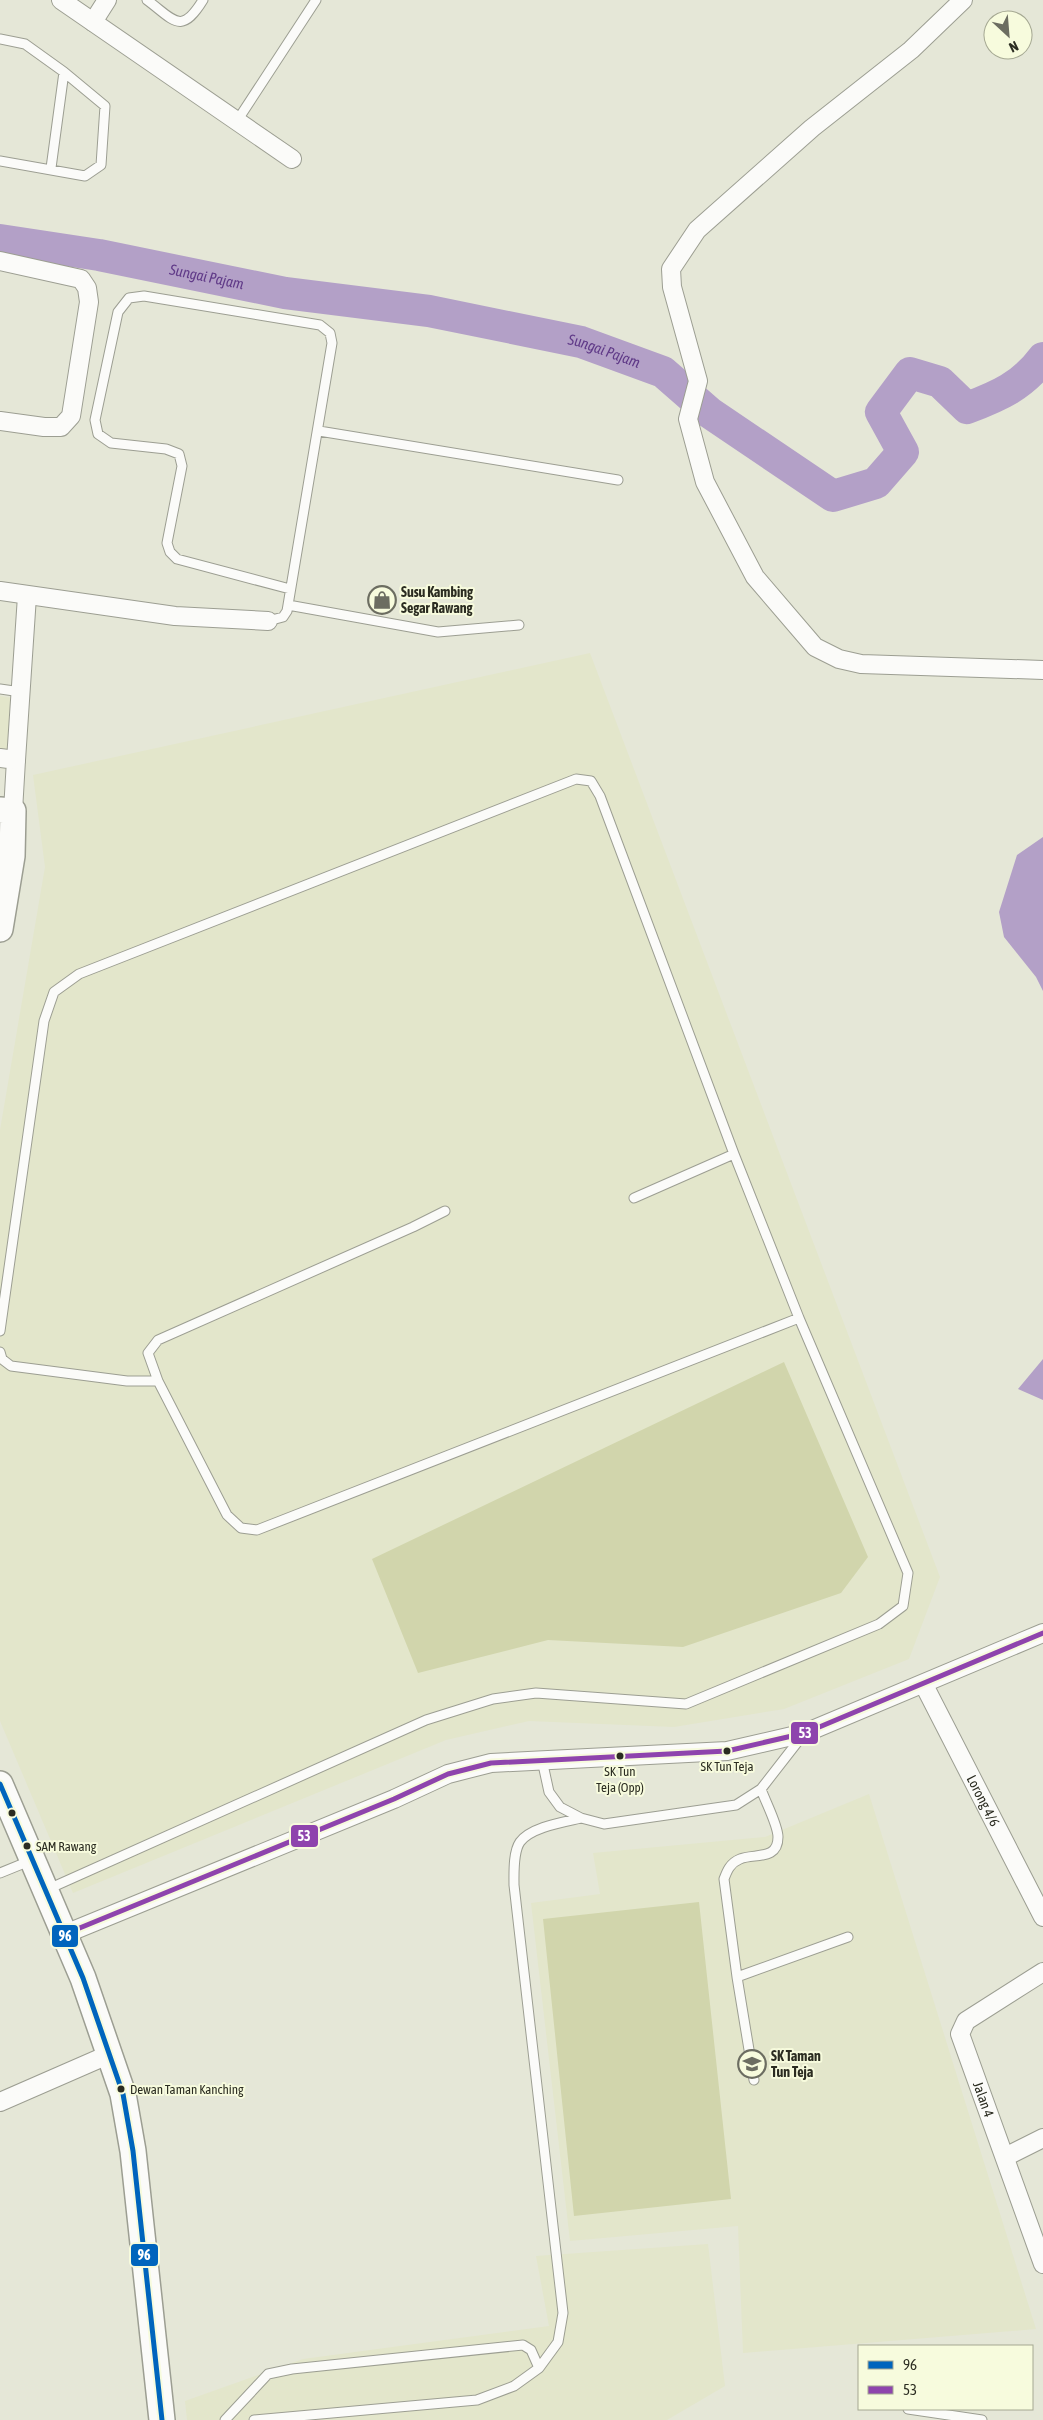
<svg xmlns="http://www.w3.org/2000/svg" width="1043" height="2420" viewBox="0 0 1043 2420" font-family="'Asap Condensed',sans-serif">
  <rect width="100%" height="100%" fill="#e5e7d7"/>
  <path fill="#e3e6cb" d="M 590,653 L 940,1577 L 909,1659 L 784,1709 L 674,1727 L 529,1721 L 446,1740 L 73,1893 L 0,1721 L 0,1130 L 45,867 L 33,775 Z
    M 0,696 L 12,698 L 9,751 L 0,750 Z
    M 869,1794 L 1036,2329 L 743,2353 L 738,2226 L 570,2241 L 531,1903 L 600,1894 L 593,1853 L 765,1837 Z
    M 708,2244 L 725,2386 L 667,2420 L 187,2420 L 185,2401 L 303,2359 L 549,2326 L 536,2256 Z"/>
  <path fill="#d1d5ac" d="M 784,1362 L 868,1557 L 841,1593 L 683,1647 L 548,1640 L 418,1673 L 372,1559 Z
    M 699,1902 L 731,2199 L 574,2216 L 543,1919 Z"/>
  <path fill="#b3a0c7" d="M 1043,837 L 1043,991 L 1036,977 L 1004,937 L 999,912 L 1017,855 Z
    M 1043,1359 L 1043,1400 L 1018,1389 Z"/>
  <g fill="none" stroke-linecap="round" stroke-linejoin="round">
    <path stroke="#b3a0c7" stroke-width="32" id="s1" d="M 0,240 L 99,255 L 285,293 L 429,311 L 581,342 L 663,372 L 710,413 L 833,496 L 876,483 L 903,452 L 881,412 L 910,373 L 940,382 L 967,408 C 999,396 1022,386 1043,358"/>
    <defs>
      <path id="lane" d="M 147,0 C 174,20 181,36 203,0
        M 0,39 L 25,44 L 64,72 L 105,106 L 101,165 L 85,176 L 0,161
        M 237,121 L 316,0
        M 51,168 L 64,72
        M 319,431 L 618,480
        M 288,605 L 438,632 L 519,625
        M 268,621 L 283,617 L 287,611 L 332,343 L 330,333 L 320,325 L 144,296 L 129,298 L 118,312 L 95,420 L 98,434 L 111,443 L 166,449 L 179,454 L 182,466 L 167,543 L 170,552 L 177,559 L 290,589
        M 0,689 L 21,692
        M 634,1198 L 734,1154
        M 0,1331 L 44,1021 L 54,992 L 79,974 L 576,779 L 591,781 L 600,796 L 734,1154 L 799,1318 L 908,1573 L 903,1606 L 879,1624 L 686,1704 L 536,1693 L 493,1699 L 426,1720 L 46,1890
        M 0,1352 L 2,1359 L 11,1366 L 127,1381 L 158,1381 L 227,1515 L 241,1528 L 257,1530 L 799,1318
        M 158,1381 L 148,1353 L 158,1340 L 413,1227 L 445,1211
        M 542,1760 L 549,1792 L 560,1807 L 581,1818 L 604,1824 L 736,1805 L 761,1789 L 803,1735
        M 0,1873 L 32,1860
        M 737,1977 L 848,1937
        M 754,2080 L 737,1977 L 724,1879 C 727,1871 730,1863 740,1859 C 754,1853 778,1861 778,1837 C 778,1825 765,1801 761,1789
        M 908,2409 L 982,2420
        M 225,2420 L 268,2374 L 292,2369 L 523,2345 L 531,2350 L 539,2368
        M 254,2420 L 477,2400 L 514,2386 L 539,2368 L 558,2342 L 563,2313 L 514,1885 C 514,1873 513,1852 520,1842 C 531,1827 564,1822 581,1818"/>
      <g id="street">
        <path d="M 61,0 L 292,159"/>
        <path d="M 963,0 L 911,50 L 812,128 L 697,230 L 671,269 L 672,287 L 698,381 L 688,419 L 705,482 L 755,577 L 815,647 L 839,659 L 861,664 L 1043,670"/>
        <path d="M 93,22 L 107,0"/>
        <path d="M 0,261 L 81,279 L 87,288 L 89,302 L 71,416 L 61,427 L 44,427 L 0,421"/>
        <path d="M 0,591 L 175,616 L 268,621"/>
        <path d="M 0,758 L 16,760 L 13,811"/>
        <path d="M 16,760 L 27,596"/>
        <path id="s2" d="M 924,1685 L 1043,1917"/>
        <path d="M 65,1934 L 394,1799 L 448,1774 L 491,1763 L 727,1751 L 805,1733 L 1043,1633"/>
        <path id="s3" d="M 1043,1972 L 966,2021 L 960,2034 L 1043,2264"/>
        <path d="M 0,2102 L 110,2054"/>
        <path d="M 1005,2157 L 1043,2138"/>
      </g>
      <path id="secondary" d="M 0,810 L 13,811 L 12,856 L 0,929
        M 0,1784 L 83,1978 L 123,2094 L 133,2151 L 162,2420"/>
    </defs>
    <use href="#lane" stroke="#9c9e92" stroke-width="11"/>
    <use href="#street" stroke="#9c9e92" stroke-width="20"/>
    <use href="#secondary" stroke="#9c9e92" stroke-width="28"/>
    <use href="#lane" stroke="#fbfbf9" stroke-width="9"/>
    <use href="#street" stroke="#fbfbf9" stroke-width="18"/>
    <use href="#secondary" stroke="#fbfbf9" stroke-width="25"/>
    <defs>
      <path id="bus-1" d="M 0,1784 L 83,1978 L 123,2094 L 133,2151 L 162,2420"/>
      <path id="bus-2" d="M 65,1934 L 394,1799 L 448,1774 L 491,1763 L 727,1751 L 805,1733 L 1043,1633"/>
    </defs>
    <use href="#bus-1" stroke="#f7fbdd" stroke-width="9"/>
    <use href="#bus-2" stroke="#f7fbdd" stroke-width="9"/>
    <use href="#bus-1" stroke="#0065bd" stroke-width="5"/>
    <use href="#bus-2" stroke="#8e44ad" stroke-width="5"/>
  </g>
  <defs>
    <symbol id="shop-ring" viewBox="-11 -11 22 22"><circle r="9.5" fill="#f7fbdd" stroke="#6c6d61" stroke-width="1.5"/><path d="M-5-2.5h2.3a2.7 3.5 0 0 1 5.4 0H5L5.5 6h-11ZM-1.5-2.5h3a1.5 2.3 0 0 0-3 0Z" fill="#6c6d61"/></symbol>
    <symbol id="school-ring" viewBox="-11 -11 22 22"><circle r="9.5" fill="#f7fbdd" stroke="#6c6d61" stroke-width="1.5"/><path d="M0-5L7-2L0 1L-7-2ZM-4 1L0 2.5L4 1V4Q0 6-4 4Z" fill="#6c6d61"/></symbol>
  </defs>
  <g fill-rule="evenodd">
    <use href="#shop-ring" x="366" y="584" width="32" height="32"/>
    <use href="#school-ring" x="736" y="2048" width="32" height="32"/>
  </g>
  <g fill="#2b2c21" stroke="#f7fbdd" stroke-width="2">
    <circle cx="727" cy="1751" r="4.5"/>
    <circle cx="620" cy="1756" r="4.5"/>
    <circle cx="12" cy="1813" r="4.5"/>
    <circle cx="27" cy="1846" r="4.5"/>
    <circle cx="121" cy="2089" r="4.5"/>
  </g>
  <g text-anchor="middle" stroke-width="4" stroke-linejoin="round" paint-order="stroke">
    <g font-size="13" fill="#2b2c21" stroke="#f7fbdd">
      <text x="727" y="1771">SK Tun Teja</text>
      <text x="620" y="1776">SK Tun<tspan x="620" dy="16">Teja (Opp)</tspan></text>
      <text x="36" y="1851" text-anchor="start">SAM Rawang</text>
      <text x="130" y="2094" text-anchor="start">Dewan Taman Kanching</text>
    </g>
    <g font-size="14" font-weight="bold" fill="#2b2c21" stroke="#f7fbdd" text-anchor="start">
      <text x="401" y="597">Susu Kambing<tspan x="401" dy="16">Segar Rawang</tspan></text>
      <text x="771" y="2061">SK Taman<tspan x="771" dy="16">Tun Teja</tspan></text>
    </g>
    <g font-size="14" fill="#2b2c21" stroke="#f7fbdd">
      <text dy="5" stroke="none"><textPath href="#s2" startOffset="130">Lorong 4/6</textPath></text>
      <text dy="5" stroke="none"><textPath href="#s3" startOffset="175">Jalan 4</textPath></text>
    </g>
    <g font-size="15" font-style="italic" fill="#603a88" stroke="#f7fbdd">
      <text dy="5" stroke="none"><textPath href="#s1" startOffset="210">Sungai Pajam</textPath></text>
      <text dy="5" stroke="none"><textPath href="#s1" startOffset="615">Sungai Pajam</textPath></text>
    </g>
  </g>
  <g stroke="#f7fbdd" stroke-width="2">
    <rect x="790" y="1721" width="29" height="24" rx="5" fill="#8e44ad"/>
    <rect x="290" y="1824" width="29" height="24" rx="5" fill="#8e44ad"/>
    <rect x="51" y="1924" width="28" height="24" rx="5" fill="#0065bd"/>
    <rect x="130" y="2243" width="29" height="24" rx="5" fill="#0065bd"/>
  </g>
  <g font-size="14" text-anchor="middle" font-weight="bold" fill="#fff">
    <text x="805" y="1738">53</text>
    <text x="304" y="1841">53</text>
    <text x="65" y="1941">96</text>
    <text x="144" y="2260">96</text>
  </g>
  <rect x="858" y="2345" width="175" height="65" fill="#f7fbdd" stroke="#a5a892"/>
  <rect x="868" y="2361" width="25" height="8" fill="#0065bd" stroke="#a5a892"/>
  <text x="903" y="2370" font-size="15" fill="#2b2c21">96</text>
  <rect x="868" y="2386" width="25" height="8" fill="#8e44ad" stroke="#a5a892"/>
  <text x="903" y="2395" font-size="15" fill="#2b2c21">53</text>
  <g transform="translate(1008 35) rotate(154)"><circle r="24" fill="#f7fbdd" stroke="#a5a892"/>
  <path d="M0-4L9 19L0 12L-9 19Z" fill="#6c6d61"/>
  <text y="-8" font-size="14" font-weight="bold" text-anchor="middle" fill="#2b2c21">N</text>
  </g>
</svg>
